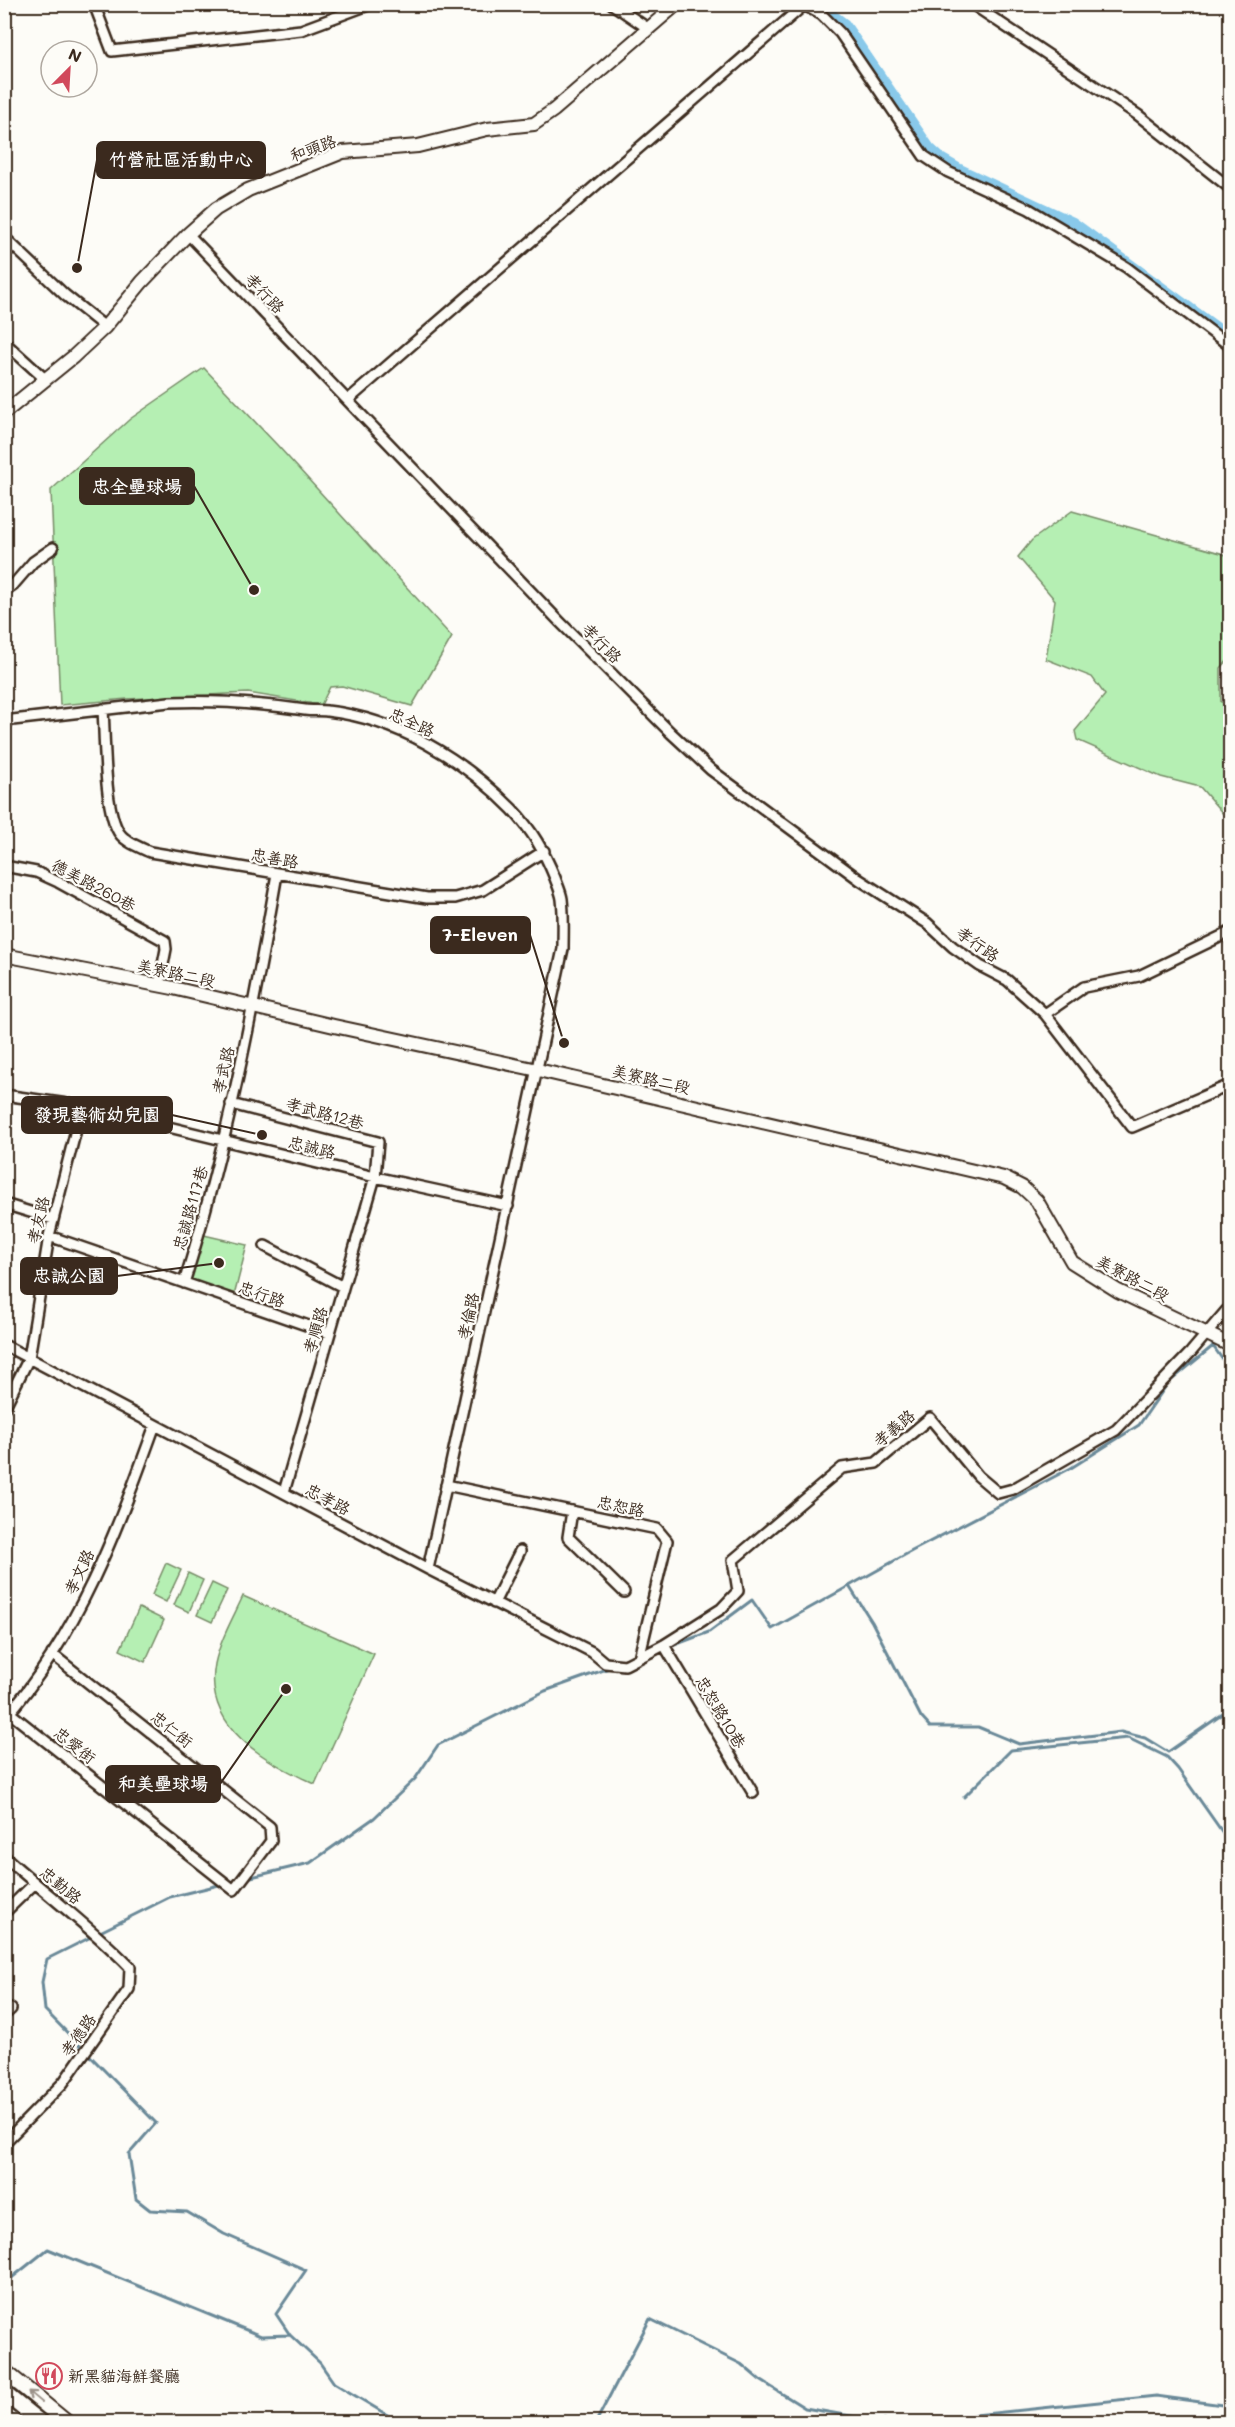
<svg xmlns="http://www.w3.org/2000/svg" width="1235" height="2427" viewBox="0 0 1235 2427" font-family="Mali,'LXGW WenKai TC',sans-serif">
  <rect width="100%" height="100%" fill="#fdfcf7"/>
  <filter id="ink" filterUnits="userSpaceOnUse"><feTurbulence type="fractalNoise" baseFrequency=".0167" numOctaves="2"/><feDisplacementMap in="SourceGraphic" scale="12" xChannelSelector="R" yChannelSelector="G"/><feConvolveMatrix kernelMatrix="1 2 1 2 8 2 1 2 1" color-interpolation-filters="sRGB"/></filter>
  <g filter="url(#ink)">
    <path fill="#b5efb3" stroke="#788c68" stroke-width="1.5" d="M 204,368 L 278,446 L 452,637 L 412,706 L 342,686 L 330,687 L 321,705 L 248,693 L 127,699 L 60,705 L 51,490 L 130,419 Z
      M 1072,511 L 1224,554 L 1230,559 L 1230,658 L 1221,668 L 1221,702 L 1230,701 L 1230,822 L 1200,787 L 1161,777 L 1077,740 L 1075,731 L 1105,695 L 1092,677 L 1046,659 L 1055,600 L 1018,557 L 1032,540 Z
      M 204,1235 L 247,1245 L 234,1296 L 189,1281 Z
      M 166,1563 L 181,1570 L 166,1602 L 152,1595 Z
      M 188,1573 L 203,1580 L 189,1612 L 174,1605 Z
      M 212,1583 L 227,1590 L 212,1622 L 197,1615 Z
      M 243,1596 L 374,1654 L 315,1784 C 266,1762 203,1728 215,1664 C 220,1640 233,1618 243,1596 Z
      M 139,1608 L 164,1620 L 145,1662 L 120,1650 Z"/>
    <g fill="none" stroke-linecap="round" stroke-linejoin="round">
      <path stroke="#6a8998" stroke-width="3" d="M 849,1586 L 872,1622 L 921,1717 L 930,1727 L 978,1727 L 1019,1744 L 1121,1732 L 1145,1738 L 1168,1752 L 1230,1709
        M 669,1647 L 709,1632 L 752,1600 L 772,1629 L 912,1551 L 1071,1468 L 1139,1425 L 1168,1383 L 1213,1346 L 1230,1370
        M 964,1797 L 1011,1750 L 1128,1738 L 1167,1757 L 1178,1769 L 1230,1843
        M 247,1878 L 310,1863 L 374,1818 L 415,1779 L 438,1745 L 545,1691 L 612,1667
        M 98,1933 L 170,1897 L 223,1884
        M 93,1936 L 47,1959 L 42,1982 L 45,2010 L 156,2123 L 129,2154 L 136,2199 L 150,2210 L 187,2212 L 224,2234 L 306,2270 L 276,2314 L 290,2335
        M 4,2284 L 48,2249 L 261,2336 L 290,2335 L 320,2363 L 334,2383 L 399,2422
        M 596,2422 L 650,2319 L 741,2364 L 760,2380 L 805,2408 L 879,2421 L 918,2421 L 1156,2396 L 1230,2406"/>
      <path stroke="#89c9ea" stroke-width="10" d="M 819,4 L 845,24 L 930,148 L 941,158 L 960,169 L 1073,222 L 1230,337"/>
      <defs>
        <path id="minor" d="M 94,4 L 112,51 L 301,30 L 371,4
          M 612,4 L 649,29
          M 972,4 L 1138,115 L 1230,188
          M 188,234 L 560,622 L 671,733 L 711,770 L 860,880 L 927,923 L 953,947 L 980,966 L 1007,980 L 1045,1014 L 1132,1127 L 1230,1085
          M 4,237 L 65,295 L 105,327
          M 4,342 L 45,379
          M 348,400 L 804,5 L 822,15 L 840,33 L 924,156 L 948,172 L 1029,209 L 1126,267 L 1230,346
          M 4,591 L 14,584 L 33,562 L 53,548
          M 103,709 C 105,739 104,803 117,829 C 122,841 139,847 150,852 L 427,898 L 455,898 L 483,890 L 544,851
          M 4,721 L 169,702 C 217,700 257,703 305,710 C 312,711 320,710 327,711 C 398,719 463,759 512,809 C 532,830 544,851 555,878 C 557,884 561,892 562,899 C 564,915 563,933 563,949 L 428,1569
          M 4,866 L 36,872 L 58,882 L 165,941 L 166,949 L 159,985
          M 1045,1014 L 1084,987 L 1139,976 L 1230,932
          M 4,1095 L 82,1106 L 375,1177 L 508,1206
          M 231,1104 L 378,1142 L 375,1177 L 284,1492
          M 4,1204 L 53,1219
          M 49,1236 L 329,1333
          M 265,1246 L 343,1287
          M 184,1283 C 226,1149 253,1012 277,874
          M 4,1345 L 428,1569 L 592,1652 L 605,1663 L 625,1665 L 664,1645 L 721,1609 L 738,1591 L 733,1560 L 842,1468 L 876,1463 L 930,1418 L 978,1476 L 998,1493 L 1013,1489 L 1116,1430 L 1191,1352 L 1226,1311 L 1230,1309
          M 4,1408 L 29,1358 L 49,1236 L 82,1106
          M 446,1485 L 657,1529 L 667,1541 L 639,1658
          M 572,1511 L 568,1537 L 624,1592
          M 494,1603 L 520,1551
          M 664,1645 L 753,1793
          M 10,1713 L 234,1890 L 271,1841 L 270,1827 L 52,1654
          M 4,1719 C 78,1636 118,1528 155,1425
          M 4,1856 C 46,1894 91,1927 130,1967 L 129,1989 L 63,2083 L 4,2143
          M 4,1913 L 34,1884
          M 4,2015 L 11,2009"/>
        <path id="tertiary" d="M 802,4 L 805,4
          M 4,413 L 73,357 L 105,327 L 142,282 L 188,234 L 216,209 L 248,190 L 343,152 L 418,146 L 487,129 L 534,124 L 554,110 L 677,4
          M 4,955 L 173,988 L 334,1026 L 538,1070 L 1004,1178 L 1022,1187 L 1037,1201 L 1072,1262 L 1118,1291 L 1230,1345"/>
        <path id="secondary" d="M 4,2371 L 66,2422
          M 4,2393 L 40,2422"/>
      </defs>
      <use href="#minor" stroke="#3b2a1e" stroke-width="14"/>
      <use href="#tertiary" stroke="#3b2a1e" stroke-width="16"/>
      <use href="#secondary" stroke="#3b2a1e" stroke-width="18"/>
      <use href="#minor" stroke="#fdfcf7" stroke-width="9"/>
      <use href="#tertiary" stroke="#fdfcf7" stroke-width="12"/>
      <use href="#secondary" stroke="#fdfcf7" stroke-width="14"/>
    </g>
    <defs><path id="oneway-shaft" d="M-6 0H5M1.5-3L5.5 0L1.5 3" fill="none" stroke-width="1.6" stroke-linecap="round" stroke-linejoin="round" transform="scale(1.5)"/></defs>
    <use stroke="#9c938a" href="#oneway-shaft" transform="translate(35 2397) rotate(-140)"/>
  </g>
  <defs>
    <symbol id="restaurant-ring" viewBox="-11 -11 22 22"><circle r="9.5" fill="#fdfcf7" stroke="#d1495b" stroke-width="1.5"/><path d="M-5-6h1v4h1v-4h1v4h1v-4h1v5L-1.5 .5V6h-2V.5L-5-1ZM5-6V6H3V1.5H1.5Q1.5-4 5-6Z" fill="#d1495b"/></symbol>
  </defs>
  <g fill-rule="evenodd">
    <use href="#restaurant-ring" x="34" y="2361" width="30" height="30"/>
  </g>
  <g text-anchor="middle" stroke-width="4.5" stroke-linejoin="round" paint-order="stroke">
    <g font-size="16" fill="#3b2a1e" stroke="#fdfcf7">
      <text transform="translate(313 148) rotate(-20)" y="6">和頭路</text>
      <text transform="translate(265 293) rotate(46)" y="6">孝行路</text>
      <text transform="translate(602 643) rotate(45)" y="6">孝行路</text>
      <text transform="translate(412 722) rotate(24)" y="6">忠全路</text>
      <text transform="translate(275 858) rotate(10)" y="6">忠善路</text>
      <text transform="translate(94 885) rotate(28)" y="6">德美路260巷</text>
      <text transform="translate(978 944) rotate(35)" y="6">孝行路</text>
      <text transform="translate(176 973) rotate(12)" y="6">美寮路二段</text>
      <text transform="translate(223 1070) rotate(-77)" y="6">孝武路</text>
      <text transform="translate(651 1079) rotate(13)" y="6">美寮路二段</text>
      <text transform="translate(325 1113) rotate(15)" y="6">孝武路12巷</text>
      <text transform="translate(312 1147) rotate(14)" y="6">忠誠路</text>
      <text transform="translate(190 1208) rotate(-74)" y="6">忠誠路117巷</text>
      <text transform="translate(38 1220) rotate(-77)" y="6">孝友路</text>
      <text transform="translate(1133 1278) rotate(28)" y="6">美寮路二段</text>
      <text transform="translate(262 1294) rotate(19)" y="6">忠行路</text>
      <text transform="translate(468 1316) rotate(-78)" y="6">孝倫路</text>
      <text transform="translate(315 1330) rotate(-74)" y="6">孝順路</text>
      <text transform="translate(894 1428) rotate(-40)" y="6">孝義路</text>
      <text transform="translate(328 1499) rotate(28)" y="6">忠孝路</text>
      <text transform="translate(621 1506) rotate(12)" y="6">忠恕路</text>
      <text transform="translate(79 1572) rotate(-65)" y="6">孝文路</text>
      <text transform="translate(721 1712) rotate(59)" y="6">忠恕路10巷</text>
      <text transform="translate(172 1729) rotate(38)" y="6">忠仁街</text>
      <text transform="translate(75 1745) rotate(38)" y="6">忠愛街</text>
      <text transform="translate(61 1885) rotate(39)" y="6">忠勤路</text>
      <text transform="translate(78 2035) rotate(-55)" y="6">孝德路</text>
    </g>
    <g font-size="16" fill="#3b2a1e" stroke="#fdfcf7" text-anchor="start">
      <text x="68" y="2382">新黑貓海鮮餐廳</text>
    </g>
  </g>
  <path fill="none" stroke="#3b2a1e" stroke-width="2" d="M77 268L97 160M254 590L194 486M564 1043L530 935M262 1135L172 1115M219 1263L117 1276M286 1689L220 1784"/>
  <g fill="#3b2a1e" stroke="#fdfcf7" stroke-width="2">
    <circle cx="77" cy="268" r="6"/>
    <circle cx="254" cy="590" r="6"/>
    <circle cx="564" cy="1043" r="6"/>
    <circle cx="262" cy="1135" r="6"/>
    <circle cx="219" cy="1263" r="6"/>
    <circle cx="286" cy="1689" r="6"/>
  </g>
  <g fill="#3b2a1e" stroke="#3b2a1e" stroke-width="2">
    <rect x="97" y="142" width="168" height="36" rx="6"/>
    <rect x="80" y="468" width="114" height="36" rx="6"/>
    <rect x="431" y="917" width="99" height="36" rx="6"/>
    <rect x="22" y="1097" width="150" height="36" rx="6"/>
    <rect x="21" y="1258" width="96" height="36" rx="6"/>
    <rect x="106" y="1766" width="114" height="36" rx="6"/>
  </g>
  <g font-size="18" text-anchor="middle" font-weight="bold" fill="#fff">
    <text x="181" y="166">竹營社區活動中心</text>
    <text x="137" y="493">忠全壘球場</text>
    <text x="480" y="941">7-Eleven</text>
    <text x="97" y="1121">發現藝術幼兒園</text>
    <text x="69" y="1282">忠誠公園</text>
    <text x="163" y="1790">和美壘球場</text>
  </g>
  <rect width="1235" height="2427" fill="none" stroke="#fdfcf7" stroke-width="24"/>
  <rect x="12" y="12" width="1211" height="2403" fill="none" stroke="#3b2a1e" stroke-width="2" filter="url(#ink)"/>
  <g transform="translate(69 69) rotate(24)"><circle r="28" fill="#fdfcf7" stroke="#afa8a0" stroke-width="1.5"/>
  <path d="M0-4.5L10 22L0 15L-10 22Z" fill="#d1495b"/>
  <text y="-9" font-size="16" font-weight="bold" text-anchor="middle" fill="#3b2a1e">N</text>
  </g>
</svg>
